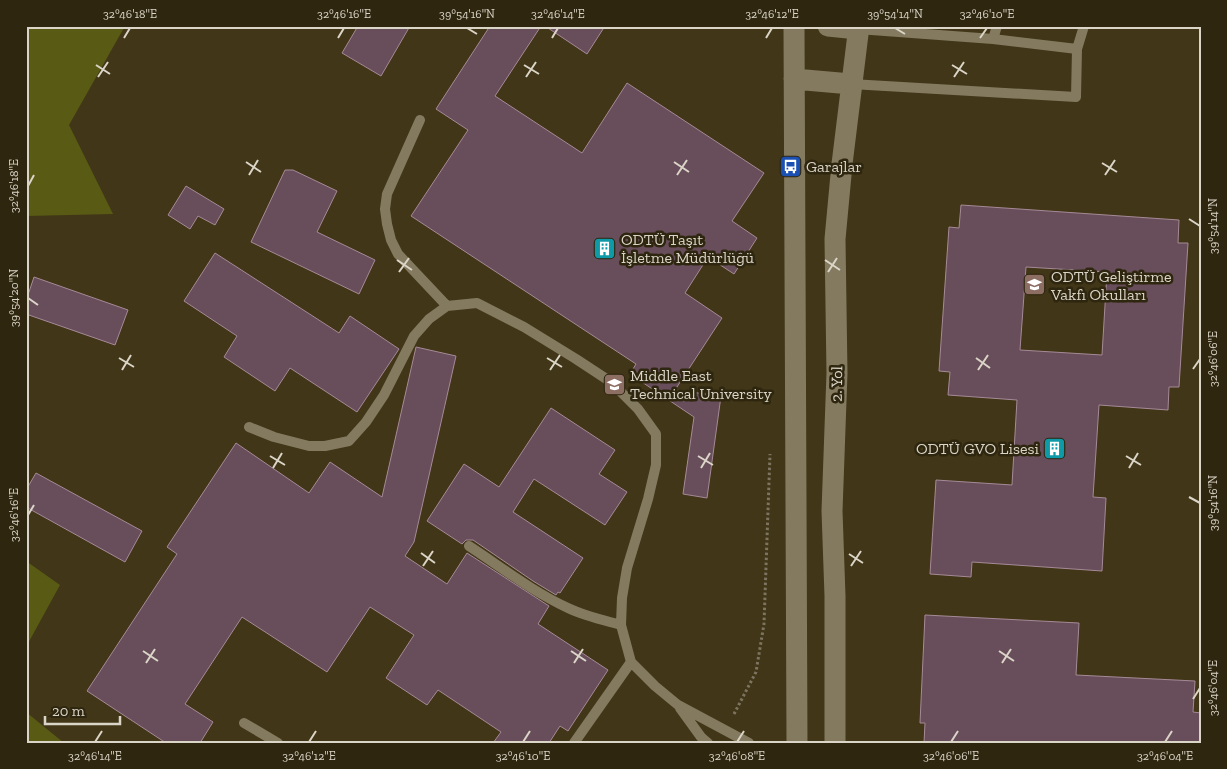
<svg xmlns="http://www.w3.org/2000/svg" width="1227" height="769" viewBox="0 0 1227 769" font-family="'Zilla Slab',serif">
  <rect width="100%" height="100%" fill="#393019"/>
  <path fill="#413617" d="M 26,26 L 1201,26 L 1201,743 L 26,743 Z"/>
  <path fill="#595b15" d="M 26,26 L 125,26 L 69,125 L 113,214 L 26,216 Z
    M 26,561 L 60,585 L 26,647 Z
    M 26,712 L 64,743 L 26,743 Z"/>
  <path fill="#684e5b" stroke="#a68a97" fill-rule="evenodd" d="M 358,26 L 410,26 L 381,76 L 342,53 Z
    M 490,26 L 541,26 L 495,96 L 582,153 L 627,83 L 764,173 L 732,221 L 757,238 L 734,274 L 708,257 L 685,293 L 722,318 L 675,390 L 721,396 L 707,498 L 683,494 L 694,417 L 630,374 L 636,364 L 411,216 L 468,130 L 436,109 Z
    M 545,26 L 605,26 L 587,54 Z
    M 285,170 L 293,170 L 337,191 L 317,232 L 375,260 L 359,294 L 251,242 Z
    M 186,186 L 224,209 L 215,225 L 198,216 L 190,229 L 168,215 Z
    M 961,205 L 1179,220 L 1178,243 L 1188,243 L 1179,387 L 1169,387 L 1168,410 L 1099,405 L 1093,497 L 1106,498 L 1102,571 L 972,562 L 971,577 L 930,574 L 936,480 L 1012,485 L 1017,400 L 948,395 L 950,372 L 939,371 L 949,227 L 959,228 ZM 1026,267 L 1107,272 L 1102,355 L 1020,350 Z
    M 215,253 L 339,333 L 350,316 L 399,349 L 357,412 L 290,368 L 275,391 L 224,357 L 237,336 L 184,301 Z
    M 34,277 L 128,310 L 115,345 L 26,314 L 26,301 Z
    M 416,347 L 456,356 L 414,542 L 405,556 L 447,584 L 467,553 L 549,606 L 538,624 L 608,670 L 568,731 L 560,726 L 549,743 L 493,743 L 501,732 L 438,690 L 427,705 L 386,678 L 414,635 L 370,607 L 327,672 L 242,617 L 185,704 L 213,722 L 200,743 L 166,743 L 87,691 L 177,554 L 167,547 L 236,443 L 309,493 L 330,462 L 382,497 Z
    M 551,408 L 615,450 L 599,474 L 627,492 L 605,525 L 534,479 L 513,512 L 583,558 L 560,593 L 558,592 L 556,595 L 533,581 L 473,540 L 466,540 L 462,544 L 427,521 L 464,464 L 499,487 Z
    M 36,473 L 142,531 L 125,562 L 26,507 L 26,490 Z
    M 925,615 L 1079,623 L 1076,675 L 1195,681 L 1193,712 L 1201,713 L 1201,743 L 924,743 L 925,723 L 920,723 Z"/>
  <g fill="none" stroke-linecap="round" stroke-linejoin="round">
    <path stroke="#7d7562" stroke-width="3" stroke-dasharray="2.5 2.5" stroke-linecap="butt" d="M 734,714 L 756,672 L 764,624 L 770,454"/>
    <path stroke="#847a60" stroke-width="10" d="M 858,29 L 993,39 L 1077,49
      M 993,39 L 997,26
      M 851,84 L 1076,97 L 1077,49 L 1084,26
      M 420,120 L 387,194 L 385,209 L 387,224 L 391,240 L 398,254 L 447,306
      M 249,427 L 274,437 L 309,446 L 325,446 L 349,441 L 366,422 L 384,395 L 414,336 L 429,319 L 447,306 L 477,303 L 524,327 L 576,359 L 611,382 L 638,409 L 656,434 L 656,465 L 648,499 L 627,568 L 622,598 L 621,625 L 631,662 L 655,686 L 678,705 L 749,743
      M 469,546 C 501,567 533,592 568,608 C 585,616 603,620 621,625
      M 680,708 L 701,737 L 708,743
      M 244,723 L 278,743
      M 574,743 L 631,662"/>
    <path stroke="#847a60" stroke-width="21" d="M 794,26 L 797,743
      M 828,26 L 858,29
      M 794,79 L 851,84
      M 835,743 L 835,596 L 832,511 L 837,373 L 835,239 L 842,164 L 859,26"/>
  </g>
  <path fill="none" stroke="#dbd5c8" stroke-width="2" d="M 467,28 L 477,34M 895,28 L 905,34M 124,38 L 130,28M 338,38 L 344,28M 552,38 L 558,28M 766,38 L 772,28M 980,38 L 987,28M 96,65 L 110,74M 524,65 L 539,74M 952,65 L 967,74M 98,77 L 108,62M 526,77 L 536,62M 954,77 L 964,62M 246,162 L 261,172M 674,162 L 689,172M 1102,163 L 1117,172M 249,175 L 258,160M 677,175 L 687,160M 1105,175 L 1115,160M 28,186 L 34,175M 1189,219 L 1200,226M 397,260 L 412,270M 825,260 L 840,270M 399,272 L 409,258M 828,272 L 837,258M 28,298 L 38,305M 119,358 L 134,367M 547,358 L 562,367M 976,358 L 990,368M 1193,369 L 1200,359M 122,370 L 131,355M 550,370 L 560,355M 978,370 L 988,355M 270,456 L 285,465M 698,456 L 713,465M 1126,456 L 1141,465M 273,468 L 282,453M 701,468 L 710,453M 1129,468 L 1138,453M 1189,497 L 1200,503M 28,515 L 34,505M 421,553 L 435,563M 849,554 L 863,563M 423,566 L 433,551M 851,566 L 861,551M 143,651 L 158,661M 571,651 L 586,661M 999,651 L 1014,661M 146,663 L 155,649M 574,663 L 583,649M 1002,663 L 1011,649M 1193,699 L 1200,688M 95,742 L 102,731M 309,742 L 316,731M 523,742 L 530,731M 737,742 L 744,731M 951,742 L 958,731M 1165,742 L 1172,731"/>
  <defs>
    <symbol id="bus-square" viewBox="-11 -11 22 22"><rect x="-9" y="-9" width="18" height="18" rx="4" fill="#1a4fb4" stroke="#2e260f"/><path d="M-5-6H5V4H4V6H2V4H-2V6H-4V4H-5ZM-3.5-4V0h7V-4ZM-3.5 1.2v1.5H-2V1.2ZM2 1.2v1.5H3.5V1.2Z" fill="#fff"/></symbol>
    <symbol id="building-square" viewBox="-11 -11 22 22"><rect x="-9" y="-9" width="18" height="18" rx="4" fill="#0f9aa8" stroke="#2e260f"/><path d="M-4-6H4V6H1V3H-1V6H-4ZM-2.5-4.3h1.7v1.8h-1.7ZM.8-4.3h1.7v1.8H.8ZM-2.5-1h1.7V.8h-1.7ZM.8-1h1.7V.8H.8Z" fill="#fff"/></symbol>
    <symbol id="school-square" viewBox="-11 -11 22 22"><rect x="-9" y="-9" width="18" height="18" rx="4" fill="#8d6e63" stroke="#2e260f"/><path d="M0-5L7-2L0 1L-7-2ZM-4 1L0 2.5L4 1V4Q0 6-4 4Z" fill="#fff"/></symbol>
    <symbol id="university-square" viewBox="-11 -11 22 22"><rect x="-9" y="-9" width="18" height="18" rx="4" fill="#8d6e63" stroke="#2e260f"/><path d="M0-5L7-2L0 1L-7-2ZM-4 1L0 2.5L4 1V4Q0 6-4 4Z" fill="#fff"/></symbol>
  </defs>
  <g fill-rule="evenodd">
    <use href="#bus-square" x="778" y="154" width="25" height="25"/>
    <use href="#building-square" x="592" y="236" width="25" height="25"/>
    <use href="#school-square" x="1022" y="272" width="25" height="25"/>
    <use href="#university-square" x="602" y="372" width="25" height="25"/>
    <use href="#building-square" x="1042" y="436" width="25" height="25"/>
  </g>
  <g text-anchor="middle" stroke-width="5" stroke-linejoin="round" paint-order="stroke">
    <g font-size="16" fill="#dbd5c8" stroke="#2e260f" text-anchor="start">
      <text x="806" y="172">Garajlar</text>
      <text x="621" y="245">ODTÜ Taşıt<tspan x="621" dy="18">İşletme Müdürlüğü</tspan></text>
      <text x="1051" y="282">ODTÜ Geliştirme<tspan x="1051" dy="18">Vakfı Okulları</tspan></text>
      <text x="630" y="381">Middle East<tspan x="630" dy="18">Technical University</tspan></text>
      <text x="1039" y="454" text-anchor="end">ODTÜ GVO Lisesi</text>
    </g>
    <g font-size="16" fill="#dbd5c8" stroke="#2e260f">
      <text transform="translate(836 384) rotate(-89)" y="6">2. Yol</text>
    </g>
  </g>
  <rect width="1227" height="769" fill="none" stroke="#2e260f" stroke-width="55"/>
  <path d="M45 716v8h75v-8" fill="none" stroke="#dbd5c8" stroke-width="2.5"/>
  <text x="52" y="716" font-size="15" fill="#dbd5c8" stroke="#2e260f" stroke-width="4" paint-order="stroke">20 m</text>
  <rect x="28" y="28" width="1172" height="714" fill="none" stroke="#dbd5c8" stroke-width="2"/>
  <g font-size="12" text-anchor="middle" fill="#dbd5c8">
    <text x="130" y="18">32°46'18"E</text>
    <text x="344" y="18">32°46'16"E</text>
    <text x="467" y="18">39°54'16"N</text>
    <text x="558" y="18">32°46'14"E</text>
    <text x="772" y="18">32°46'12"E</text>
    <text x="895" y="18">39°54'14"N</text>
    <text x="987" y="18">32°46'10"E</text>
    <text transform="translate(14 186) rotate(-90)" y="4">32°46'18"E</text>
    <text transform="translate(1213 226) rotate(-90)" y="4">39°54'14"N</text>
    <text transform="translate(14 298) rotate(-90)" y="4">39°54'20"N</text>
    <text transform="translate(1213 359) rotate(-90)" y="4">32°46'06"E</text>
    <text transform="translate(1213 503) rotate(-90)" y="4">39°54'16"N</text>
    <text transform="translate(14 515) rotate(-90)" y="4">32°46'16"E</text>
    <text transform="translate(1213 688) rotate(-90)" y="4">32°46'04"E</text>
    <text x="95" y="760">32°46'14"E</text>
    <text x="309" y="760">32°46'12"E</text>
    <text x="523" y="760">32°46'10"E</text>
    <text x="737" y="760">32°46'08"E</text>
    <text x="951" y="760">32°46'06"E</text>
    <text x="1165" y="760">32°46'04"E</text>
  </g>
</svg>
